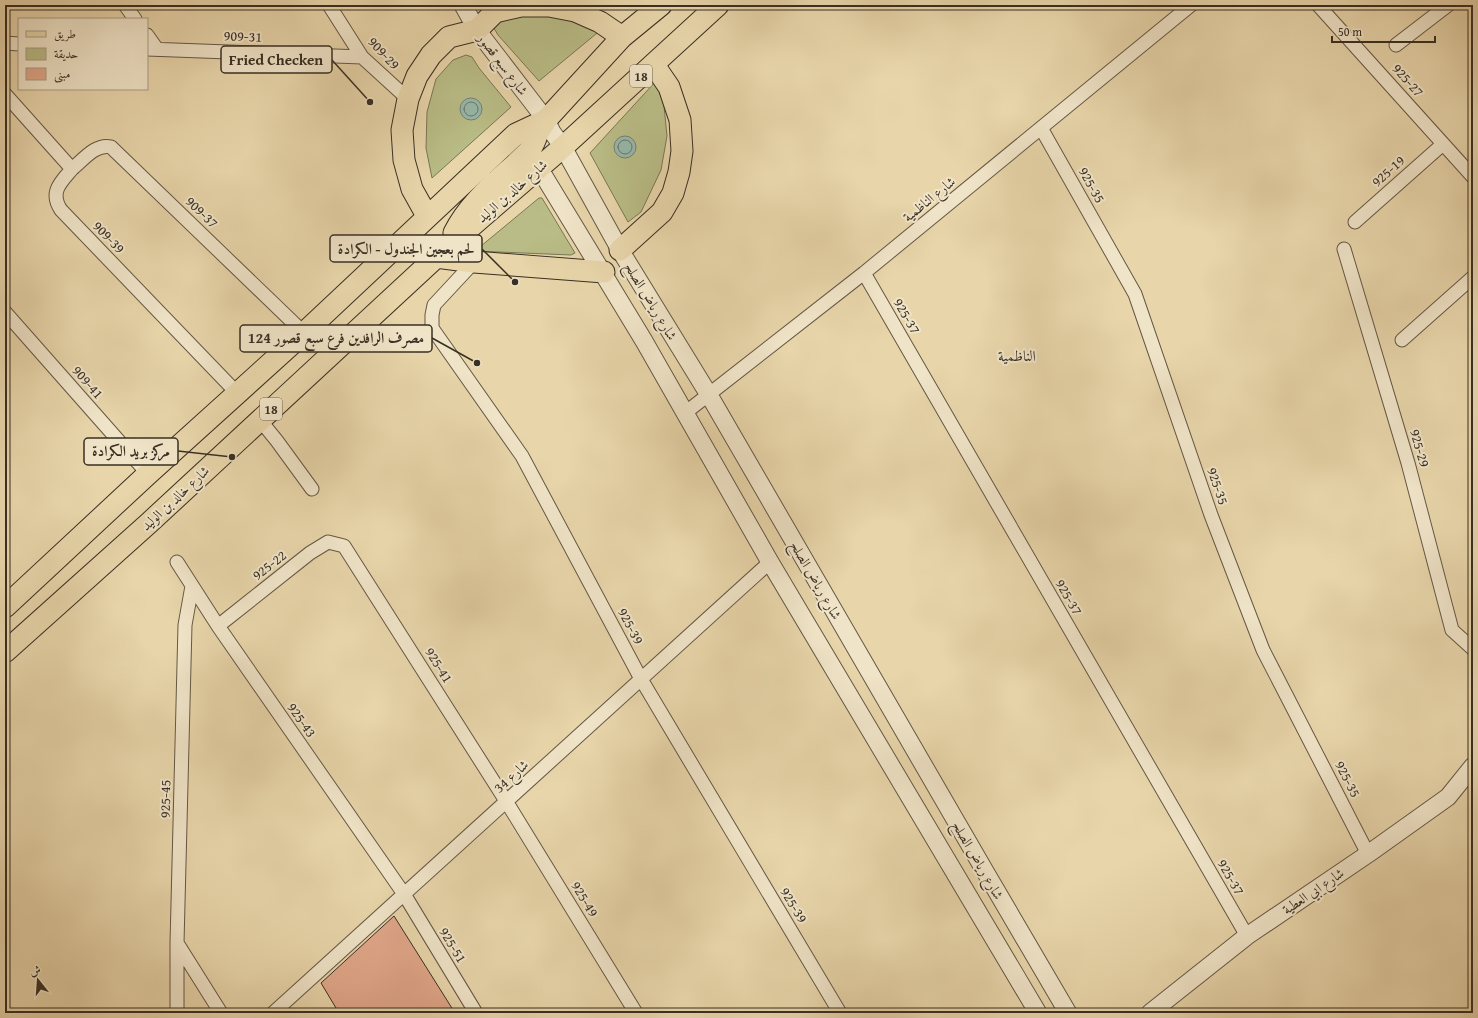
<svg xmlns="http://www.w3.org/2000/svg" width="1478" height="1018" viewBox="0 0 1478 1018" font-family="'Gentium Book Plus',Amiri,serif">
  <rect width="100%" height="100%" fill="#e8d5aa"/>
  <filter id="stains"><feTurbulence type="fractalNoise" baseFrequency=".005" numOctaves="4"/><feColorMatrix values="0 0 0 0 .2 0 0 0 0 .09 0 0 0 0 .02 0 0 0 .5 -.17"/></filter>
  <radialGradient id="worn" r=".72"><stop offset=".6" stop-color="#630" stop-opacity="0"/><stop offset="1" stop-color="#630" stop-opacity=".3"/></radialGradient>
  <path fill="#b9bc86" stroke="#797654" d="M 524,15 L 549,15 L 602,29 L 539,81 L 498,35 L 492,25 L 500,21 Z
    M 466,55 L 472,57 L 479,68 L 511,107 L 432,178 L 426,148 L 427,112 L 436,79 L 453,60 Z
    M 656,81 L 664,106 L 667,136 L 661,170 L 641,212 L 628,222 L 590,153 Z
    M 539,198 L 542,198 L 575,253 L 571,255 L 475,251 Z"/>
  <path fill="#97b8ab" stroke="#718175" d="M460 109a11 11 0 1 1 22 0a11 11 0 1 1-22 0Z
    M614 147a11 11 0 1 1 22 0a11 11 0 1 1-22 0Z"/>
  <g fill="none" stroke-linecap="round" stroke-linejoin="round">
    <path stroke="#687467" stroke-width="1" d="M464 109a7 7 0 1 1 14 0a7 7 0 1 1-14 0Z
      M618 147a7 7 0 1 1 14 0a7 7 0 1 1-14 0Z"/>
  </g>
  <path fill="#e0a78a" stroke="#392f23" d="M 394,916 L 455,1013 L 339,1013 L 321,983 Z"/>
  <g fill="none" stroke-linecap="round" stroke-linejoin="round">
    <defs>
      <path id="minor" d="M 125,5 L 135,19
        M 329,5 L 362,57 L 408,99
        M 1318,5 L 1473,177
        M 147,35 L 157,49
        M 5,43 L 19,44
        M 1396,45 L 1448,5
        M 147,49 L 362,57
        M 5,94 L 72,169 C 61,182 49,192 61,210 L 237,393
        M 1041,128 L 1135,294 L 1211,515 L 1263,650 L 1368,854
        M 72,169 C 83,160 96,143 111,147 L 304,333
        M 1355,222 L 1443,144
        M 1344,249 L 1408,463 L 1452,630 L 1473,649
        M 474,262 L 434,305 L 432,315 L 432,328 L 522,456 L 641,679 L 840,1013
        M 864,273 L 1247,936
        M 5,312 L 148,474
        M 1402,340 L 1473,277
        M 685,413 L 864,273 L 1191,5
        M 260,420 L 277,441 L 312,489
        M 177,562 L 218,626 L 404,894 L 476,1013
        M 218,626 L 310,553 L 328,542 L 344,546 L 506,801 L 636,1013
        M 177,943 L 221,1013
        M 177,1013 L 177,943 L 185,625 L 192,586
        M 273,1013 L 770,562"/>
      <path id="tertiary" d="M 463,5 L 477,30 L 546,120 L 552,132 L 563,147 L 620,250 L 709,395 L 986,873 L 1068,1013
        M 539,168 L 644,341 L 770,562 L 1038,1013
        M 1150,1013 L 1247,936 L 1368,854 L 1448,797 L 1473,766"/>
      <path id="primary" d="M 427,216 L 412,189 L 404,160 L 402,130 L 408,99 L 417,76 L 431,55 L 449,37 L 477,30 L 495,12 L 521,6 L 549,6 L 575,11 L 600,22 L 622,37
        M 454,233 C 471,199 502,178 528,152 C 535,145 535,138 539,131 C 541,127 544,124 546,120
        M 620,250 L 662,212 L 673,193 L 679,172 L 682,151 L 680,120 L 669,87 L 654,65
        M 436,257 L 474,262 L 604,272
        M 5,607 L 148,474 L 304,333 L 516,134 L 546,120 L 622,37 L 661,5
        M 5,652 L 149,523 L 445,249 L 563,147 L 718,5"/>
    </defs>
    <use href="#minor" stroke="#655845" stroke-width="15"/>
    <use href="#tertiary" stroke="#655845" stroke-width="19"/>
    <use href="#primary" stroke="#392f23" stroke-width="23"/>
    <use href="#minor" stroke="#f0e4c8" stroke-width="13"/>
    <use href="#tertiary" stroke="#f0e4c8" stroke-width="17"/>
    <use href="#primary" stroke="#e8d5aa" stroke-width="21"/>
  </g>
  <g text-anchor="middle" stroke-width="4" stroke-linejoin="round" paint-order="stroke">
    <g fill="#f0e4c8" stroke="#706554" stroke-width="1">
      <rect x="630" y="65" width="22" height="22" rx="3"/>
      <rect x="260" y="398" width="22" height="22" rx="3"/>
    </g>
    <g font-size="13" font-weight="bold" fill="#392f23">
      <text x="641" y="81">18</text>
      <text x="271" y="414">18</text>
    </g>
    <g font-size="14" fill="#392f23" stroke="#f0e4c8">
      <text transform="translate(243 36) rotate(2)" y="5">909-31</text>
      <text transform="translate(384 53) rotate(47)" y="5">909-29</text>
      <text transform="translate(503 64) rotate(53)" y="5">شارع سبع قصور</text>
      <text transform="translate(1408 80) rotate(48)" y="5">925-27</text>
      <text transform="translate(1388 171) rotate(-42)" y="5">925-19</text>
      <text transform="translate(1092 185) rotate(61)" y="5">925-35</text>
      <text transform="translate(512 191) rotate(-41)" y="5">شارع خالد بن الوليد</text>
      <text transform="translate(929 199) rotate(-39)" y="5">شارع الناظمية</text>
      <text transform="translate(202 212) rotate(44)" y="5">909-37</text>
      <text transform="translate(109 237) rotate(46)" y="5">909-39</text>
      <text transform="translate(651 301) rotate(59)" y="5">شارع رياض الصلح</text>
      <text transform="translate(907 316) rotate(60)" y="5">925-37</text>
      <text transform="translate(88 382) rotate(49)" y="5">909-41</text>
      <text transform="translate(1420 448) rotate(74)" y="5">925-29</text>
      <text transform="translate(1218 486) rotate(71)" y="5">925-35</text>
      <text transform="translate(175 498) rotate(-43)" y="5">شارع خالد بن الوليد</text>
      <text transform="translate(269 565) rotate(-38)" y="5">925-22</text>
      <text transform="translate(816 580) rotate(60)" y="5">شارع رياض الصلح</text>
      <text transform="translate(1069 597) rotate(60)" y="5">925-37</text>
      <text transform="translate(631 626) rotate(62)" y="5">925-39</text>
      <text transform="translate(439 665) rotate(58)" y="5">925-41</text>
      <text transform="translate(302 720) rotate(55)" y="5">925-43</text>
      <text transform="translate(511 776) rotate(-42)" y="5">شارع 34</text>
      <text transform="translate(1348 779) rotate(63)" y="5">925-35</text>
      <text transform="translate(165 799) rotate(-89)" y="5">925-45</text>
      <text transform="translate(978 860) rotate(60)" y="5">شارع رياض الصلح</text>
      <text transform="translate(1231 877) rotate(60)" y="5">925-37</text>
      <text transform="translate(1313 891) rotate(-34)" y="5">شارع ابي العطية</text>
      <text transform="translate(585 899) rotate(59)" y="5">925-49</text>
      <text transform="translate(794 905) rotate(59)" y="5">925-39</text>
      <text transform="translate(453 945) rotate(59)" y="5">925-51</text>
    </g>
    <g font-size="15" fill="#392f23" stroke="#f0e4c8">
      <text x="1017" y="361">الناظمية</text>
    </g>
  </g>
  <path fill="none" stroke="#392f23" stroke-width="1.5" d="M370 102L332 60M515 282L482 249M477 363L432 338M232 457L178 451"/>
  <g fill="#392f23" stroke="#f0e4c8" stroke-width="1.5">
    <circle cx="370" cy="102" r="4"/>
    <circle cx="515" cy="282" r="4"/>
    <circle cx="477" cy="363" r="4"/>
    <circle cx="232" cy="457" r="4"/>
  </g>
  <g fill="#f0e4c8" stroke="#392f23" stroke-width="1.5">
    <rect x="221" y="46" width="111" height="27" rx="4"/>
    <rect x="330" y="235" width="152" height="27" rx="4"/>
    <rect x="240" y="325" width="192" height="27" rx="4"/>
    <rect x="84" y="438" width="94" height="27" rx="4"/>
  </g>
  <g font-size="15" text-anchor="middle" font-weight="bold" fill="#392f23">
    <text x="276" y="65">Fried Checken</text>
    <text x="406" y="254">لحم بعجين الجندول - الكرادة</text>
    <text x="336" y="343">مصرف الرافدين فرع سبع قصور 124</text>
    <text x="131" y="456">مركز بريد الكرادة</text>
  </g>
  <rect width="1478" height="1018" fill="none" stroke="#e8d5aa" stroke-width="20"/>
  <rect x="6" y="6" width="1466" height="1006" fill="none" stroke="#392f23" stroke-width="2"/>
  <rect x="10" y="10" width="1458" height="998" fill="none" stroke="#392f23"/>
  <rect x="18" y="18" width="130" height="72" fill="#f0e4c8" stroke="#a79c86"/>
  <rect x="26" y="31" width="20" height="6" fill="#e8d5aa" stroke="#a79c86"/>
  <text x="54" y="38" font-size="12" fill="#392f23">طريق</text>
  <rect x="26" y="48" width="20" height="12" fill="#b9bc86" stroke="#a79c86"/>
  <text x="54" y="58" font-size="12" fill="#392f23">حديقة</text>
  <rect x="26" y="68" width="20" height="12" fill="#e0a78a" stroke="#a79c86"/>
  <text x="54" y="78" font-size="12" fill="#392f23">مبنى</text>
  <g transform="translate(38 980) rotate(343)" stroke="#f0e4c8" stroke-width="3" paint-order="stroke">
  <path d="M0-3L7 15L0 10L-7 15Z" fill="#392f23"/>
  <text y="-6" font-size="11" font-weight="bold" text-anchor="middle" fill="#392f23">ش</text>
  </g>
  <path d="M1332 36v6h103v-6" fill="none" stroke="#392f23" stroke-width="2"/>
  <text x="1338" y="36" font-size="12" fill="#392f23" stroke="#f0e4c8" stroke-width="3" paint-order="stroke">50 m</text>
  <rect width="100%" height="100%" filter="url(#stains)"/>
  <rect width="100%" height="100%" fill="url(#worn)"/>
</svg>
